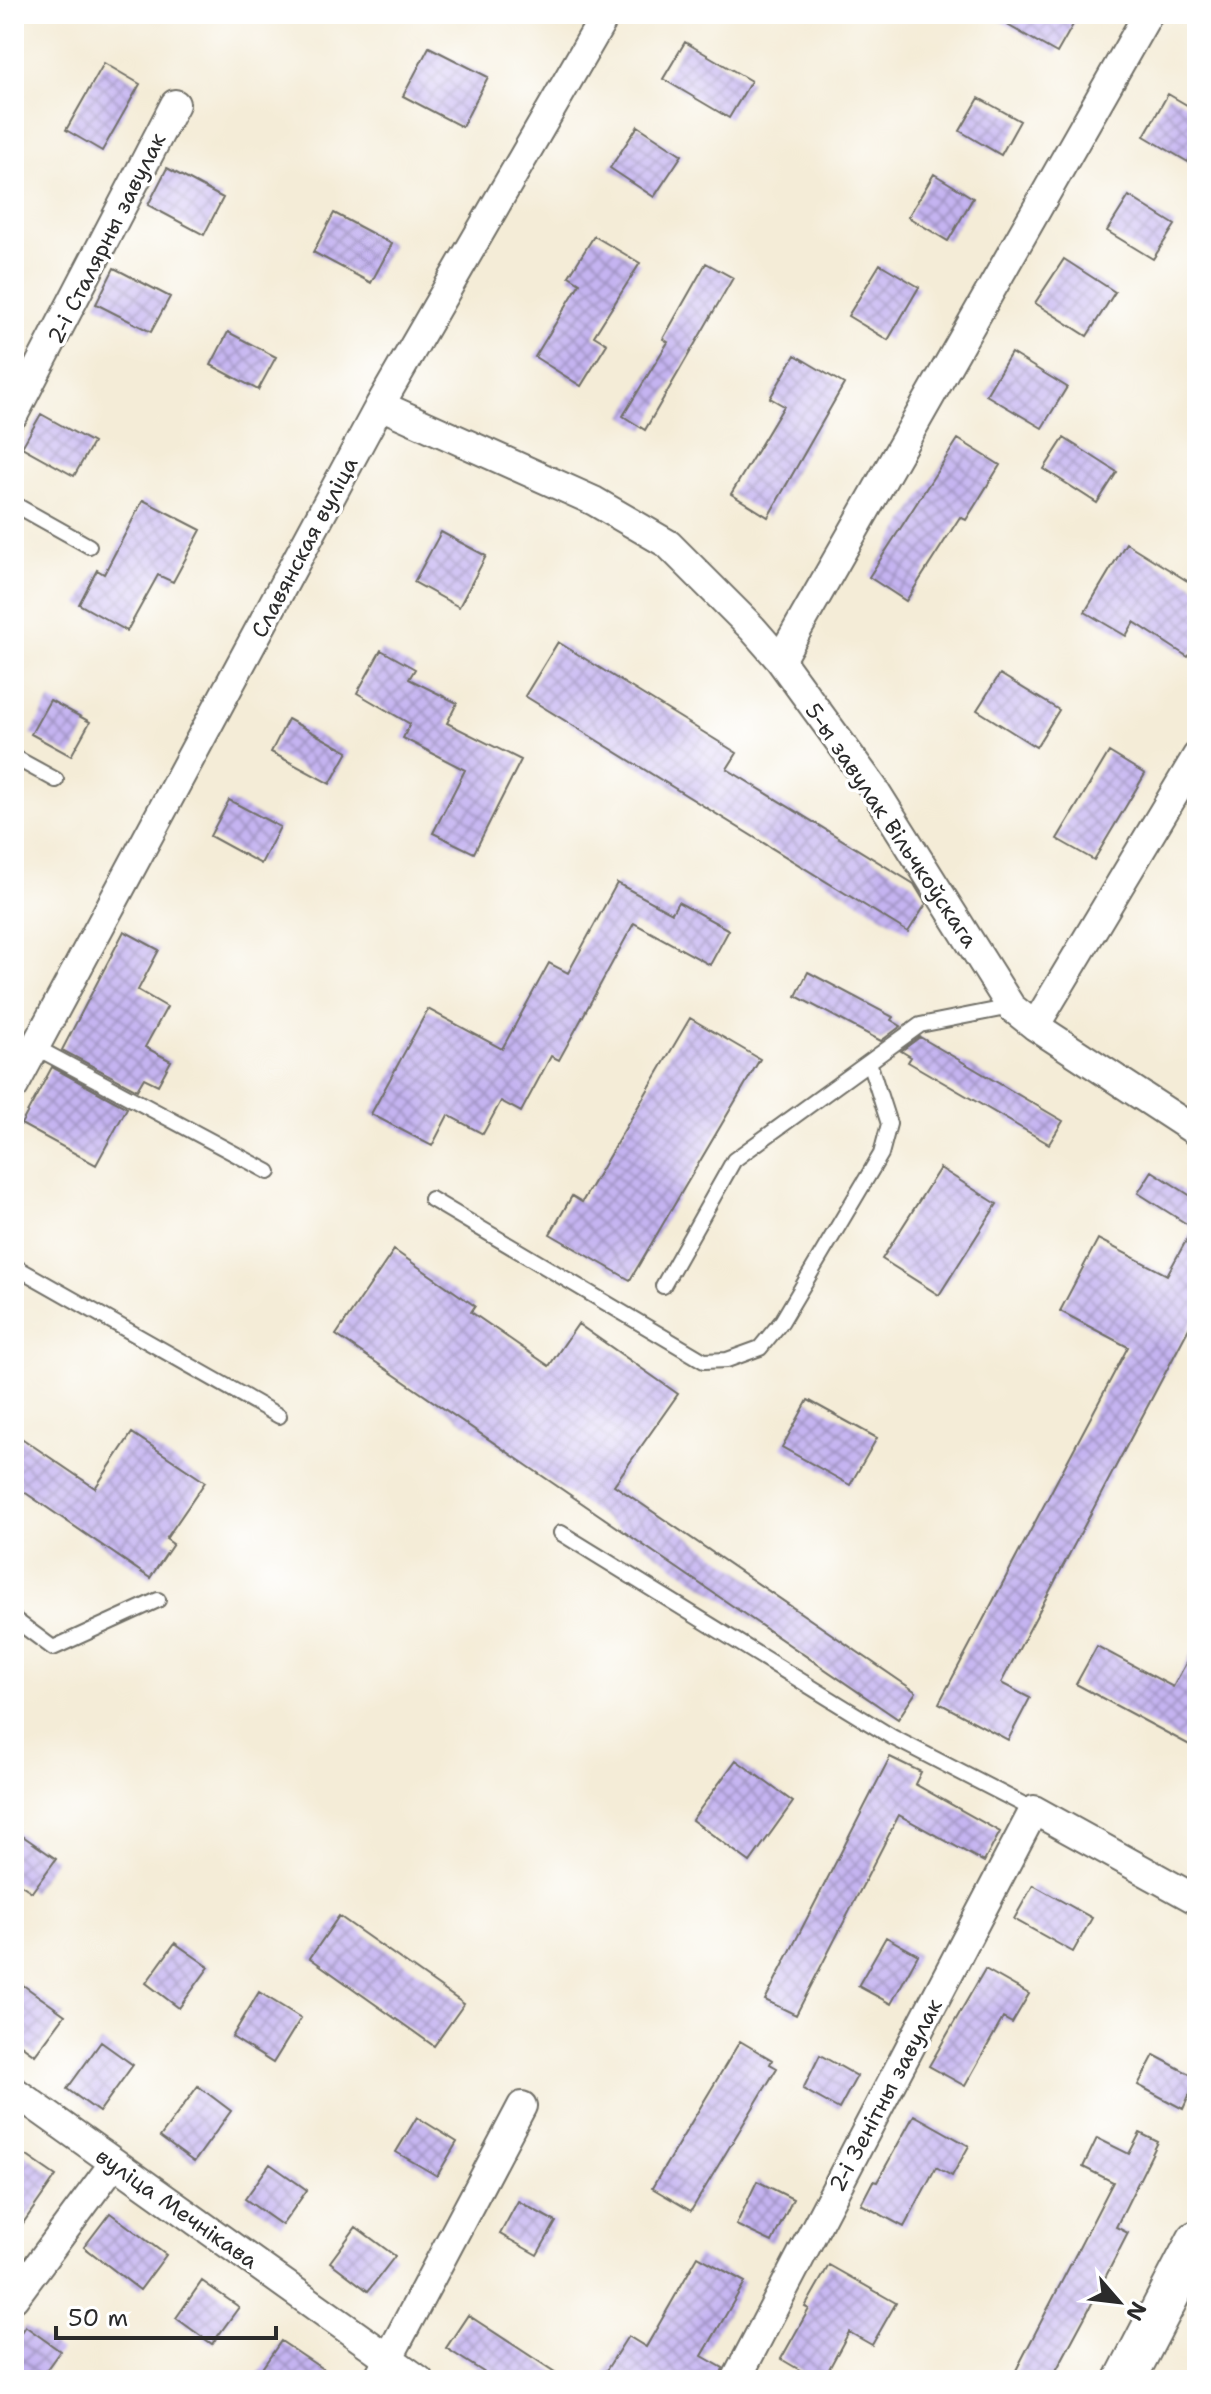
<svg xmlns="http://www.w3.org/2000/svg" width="1211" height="2394" viewBox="0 0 1211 2394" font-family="'Shantell Sans',sans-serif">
  <defs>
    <pattern id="building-cross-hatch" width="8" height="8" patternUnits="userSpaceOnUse" patternTransform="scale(2)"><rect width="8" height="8" fill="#c5b4f1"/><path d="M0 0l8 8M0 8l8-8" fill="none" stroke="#a093c3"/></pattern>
  </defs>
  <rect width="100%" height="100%" fill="#fff"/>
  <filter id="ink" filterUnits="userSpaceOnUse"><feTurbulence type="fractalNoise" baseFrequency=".0125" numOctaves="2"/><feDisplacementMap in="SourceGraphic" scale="16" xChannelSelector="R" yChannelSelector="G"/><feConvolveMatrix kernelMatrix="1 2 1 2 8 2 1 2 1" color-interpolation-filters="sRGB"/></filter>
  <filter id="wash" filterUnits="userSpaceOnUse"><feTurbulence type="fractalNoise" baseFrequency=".006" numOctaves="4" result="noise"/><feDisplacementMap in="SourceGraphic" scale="32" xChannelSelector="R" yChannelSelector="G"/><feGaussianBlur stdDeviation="1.8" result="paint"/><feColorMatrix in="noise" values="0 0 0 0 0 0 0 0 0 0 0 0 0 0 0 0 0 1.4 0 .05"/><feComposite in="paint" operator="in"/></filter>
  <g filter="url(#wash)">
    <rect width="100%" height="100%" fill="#f4ecd7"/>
    <g id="blocks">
      <path fill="url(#building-cross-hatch)" d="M 988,14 L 1058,14 L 1074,23 L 1057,53 Z
        M 685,42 L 751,81 L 729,118 L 663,79 Z
        M 429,47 L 488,77 L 462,127 L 403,96 Z
        M 104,63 L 140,84 L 102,151 L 66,130 Z
        M 1168,94 L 1197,111 L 1197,147 L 1188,162 L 1144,136 Z
        M 979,98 L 1020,121 L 1001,155 L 960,131 Z
        M 638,126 L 682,155 L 654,197 L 610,168 Z
        M 167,168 L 223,198 L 204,235 L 148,205 Z
        M 934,174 L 973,198 L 948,241 L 908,217 Z
        M 1129,196 L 1175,225 L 1153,259 L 1107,231 Z
        M 334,213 L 392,244 L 371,283 L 313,252 Z
        M 594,236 L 640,263 L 594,336 L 607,344 L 581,386 L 535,357 L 580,283 L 569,276 Z
        M 1064,259 L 1115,292 L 1087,336 L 1035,303 Z
        M 706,263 L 733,278 L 645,430 L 623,416 L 668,342 L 663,339 Z
        M 880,264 L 919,287 L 888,340 L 848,316 Z
        M 114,268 L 170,297 L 151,332 L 96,304 Z
        M 228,332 L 276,357 L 258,390 L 211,365 Z
        M 1011,353 L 1067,387 L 1042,428 L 986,395 Z
        M 795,355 L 844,384 L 768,517 L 731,494 L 784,406 L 770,398 Z
        M 41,414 L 93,443 L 74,476 L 22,447 Z
        M 1064,438 L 1117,472 L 1097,503 L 1044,469 Z
        M 958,439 L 1000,465 L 966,520 L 960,517 L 906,601 L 869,577 Z
        M 143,500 L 201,530 L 173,582 L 158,575 L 127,631 L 79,604 L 97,570 L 104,574 Z
        M 441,532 L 486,556 L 459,607 L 414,582 Z
        M 1126,543 L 1197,587 L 1197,644 L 1188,657 L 1134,622 L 1126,636 L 1085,612 Z
        M 558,642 L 737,753 L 727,769 L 914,884 L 926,904 L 908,932 L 525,696 Z
        M 381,650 L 415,669 L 409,679 L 457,703 L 447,723 L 521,760 L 474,853 L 433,833 L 465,770 L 403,738 L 410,724 L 357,693 Z
        M 1000,674 L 1059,710 L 1036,747 L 977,710 Z
        M 50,700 L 90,722 L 71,756 L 31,734 Z
        M 288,719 L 348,752 L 330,784 L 271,752 Z
        M 1109,752 L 1145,774 L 1094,860 L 1057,839 Z
        M 229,800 L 280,827 L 261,864 L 210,836 Z
        M 617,883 L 672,913 L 678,902 L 729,930 L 710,965 L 634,923 L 559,1060 L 551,1056 L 521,1112 L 501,1101 L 483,1134 L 448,1115 L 432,1146 L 371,1114 L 428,1009 L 502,1049 L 549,963 L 568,973 Z
        M 124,931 L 159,950 L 138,990 L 167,1007 L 145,1047 L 171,1061 L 158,1085 L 144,1078 L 137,1090 L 62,1050 Z
        M 808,972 L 893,1017 L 891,1020 L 901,1026 L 881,1041 L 796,996 Z
        M 690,1018 L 760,1059 L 630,1280 L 550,1234 L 572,1196 L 582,1202 Z
        M 920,1037 L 1063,1121 L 1049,1144 L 908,1062 L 911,1057 L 901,1051 Z
        M 52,1067 L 127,1108 L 96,1165 L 21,1124 Z
        M 940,1168 L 997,1204 L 939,1295 L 882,1259 Z
        M 1152,1171 L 1197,1200 L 1197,1313 L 1001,1683 L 1030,1698 L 1008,1740 L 939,1703 L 1128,1347 L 1060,1311 L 1098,1239 L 1167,1275 L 1193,1228 L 1138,1193 Z
        M 394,1250 L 475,1306 L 471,1312 L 549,1366 L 578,1324 L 678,1394 L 614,1485 L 916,1692 L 898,1719 L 336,1335 Z
        M 808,1400 L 877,1438 L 850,1485 L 782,1447 Z
        M 14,1433 L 95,1488 L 132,1433 L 205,1482 L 166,1539 L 173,1544 L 150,1578 L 14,1485 Z
        M 1197,1643 L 1197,1749 L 1076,1684 L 1097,1646 L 1173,1687 Z
        M 890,1757 L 921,1772 L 915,1784 L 1000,1832 L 984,1862 L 899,1815 L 796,2015 L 765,2000 Z
        M 736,1760 L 793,1802 L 750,1862 L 692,1820 Z
        M 14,1830 L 56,1859 L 32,1892 L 14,1880 Z
        M 1033,1885 L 1092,1918 L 1073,1952 L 1014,1919 Z
        M 339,1916 L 464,2004 L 434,2046 L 310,1958 Z
        M 886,1937 L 918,1955 L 891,2004 L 858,1986 Z
        M 175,1943 L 209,1967 L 179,2008 L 146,1983 Z
        M 985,1969 L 1029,1994 L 1012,2023 L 1003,2018 L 965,2086 L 929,2066 Z
        M 23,1985 L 65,2015 L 35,2055 L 14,2040 L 14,1997 Z
        M 259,1992 L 301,2018 L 273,2063 L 232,2037 Z
        M 740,2041 L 772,2060 L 770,2064 L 777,2068 L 691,2211 L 652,2188 Z
        M 101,2042 L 133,2065 L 99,2112 L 67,2089 Z
        M 820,2055 L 857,2076 L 839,2109 L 803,2089 Z
        M 1154,2055 L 1197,2078 L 1183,2109 L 1138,2085 Z
        M 198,2086 L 231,2111 L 194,2162 L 160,2137 Z
        M 914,2115 L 969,2146 L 952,2176 L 936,2167 L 904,2227 L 861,2204 L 873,2181 L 877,2182 Z
        M 417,2117 L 457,2142 L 437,2176 L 396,2152 Z
        M 1140,2133 L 1158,2142 L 1116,2227 L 1128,2233 L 1088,2311 L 1051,2380 L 1011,2380 L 1113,2182 L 1083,2167 L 1097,2138 L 1129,2154 Z
        M 14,2147 L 56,2176 L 14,2236 Z
        M 270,2164 L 307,2190 L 282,2225 L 245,2199 Z
        M 757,2181 L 793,2199 L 772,2242 L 736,2225 Z
        M 518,2201 L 556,2222 L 537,2255 L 500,2234 Z
        M 110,2213 L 166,2255 L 140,2290 L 84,2247 Z
        M 356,2227 L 395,2256 L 368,2291 L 330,2262 Z
        M 698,2256 L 745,2282 L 702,2356 L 723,2368 L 719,2380 L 600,2380 L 628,2336 L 646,2347 Z
        M 829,2265 L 896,2303 L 872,2345 L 849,2332 L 823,2380 L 817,2380 L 781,2359 L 809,2309 L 805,2307 Z
        M 202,2281 L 239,2307 L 212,2344 L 176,2318 Z
        M 468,2315 L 567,2380 L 496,2380 L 446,2348 Z
        M 25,2326 L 60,2351 L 39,2380 L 14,2380 L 14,2343 Z
        M 281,2341 L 339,2380 L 254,2380 Z"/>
    </g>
  </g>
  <g filter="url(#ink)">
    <use href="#blocks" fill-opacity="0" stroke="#716f67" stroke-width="2"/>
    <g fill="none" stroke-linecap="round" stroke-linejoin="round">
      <defs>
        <path id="service" d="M 14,504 L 89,546
          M 14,757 L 56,780
          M 35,1047 L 269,1172
          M 431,1199 L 704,1361 L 727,1360 L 760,1348 L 782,1321 L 881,1154 L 889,1124 L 869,1062
          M 14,1266 L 279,1416
          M 663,1286 L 734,1160 L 920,1025 L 1011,1007
          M 561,1533 L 892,1737 L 1034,1810
          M 14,1619 L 53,1648 L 158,1600"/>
        <path id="minor" d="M 380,405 L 594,501 L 668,544 L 752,628 L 780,660 L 874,789 L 1011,1007 L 1035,1026 L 1197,1132
          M 14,414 L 175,104
          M 780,660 L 1148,14
          M 1035,1026 L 1197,756
          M 14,1086 L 380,405 L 606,14
          M 14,2091 L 419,2380
          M 14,2298 L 114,2163
          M 377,2380 L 522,2106
          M 736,2380 L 1034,1810 L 1197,1900"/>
        <path id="secondary" d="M 1125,2380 L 1197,2241"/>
      </defs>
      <use href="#service" stroke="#716f67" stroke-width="18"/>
      <use href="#minor" stroke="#716f67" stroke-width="32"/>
      <use href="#secondary" stroke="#716f67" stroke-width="44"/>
      <use href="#service" stroke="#fff" stroke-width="14"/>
      <use href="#minor" stroke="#fff" stroke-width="28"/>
      <use href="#secondary" stroke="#fff" stroke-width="40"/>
    </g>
  </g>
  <g text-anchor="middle" stroke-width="7" stroke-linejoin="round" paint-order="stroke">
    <g font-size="22" fill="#2b2b2b" stroke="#fff">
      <text transform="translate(106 238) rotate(-63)" y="8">2-і Сталярны завулак</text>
      <text transform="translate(304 547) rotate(-62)" y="8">Славянская вуліца</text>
      <text transform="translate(892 825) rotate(56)" y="8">5-ы завулак Вільчкоўскага</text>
      <text transform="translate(885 2095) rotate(-62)" y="8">2-і Зенітны завулак</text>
      <text transform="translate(177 2208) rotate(35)" y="8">вуліца Мечнікава</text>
    </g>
  </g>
  <rect width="1211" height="2394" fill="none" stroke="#fff" stroke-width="48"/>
  <g transform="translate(1119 2302) rotate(118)" stroke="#ffffff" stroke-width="6" paint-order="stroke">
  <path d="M0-6L14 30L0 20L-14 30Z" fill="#2b2b2b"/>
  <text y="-12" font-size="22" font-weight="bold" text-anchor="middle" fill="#2b2b2b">N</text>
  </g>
  <path d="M56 2326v12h220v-12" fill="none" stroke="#2b2b2b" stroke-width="4"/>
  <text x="68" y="2326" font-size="24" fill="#2b2b2b" stroke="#ffffff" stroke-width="6" paint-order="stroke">50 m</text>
</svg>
